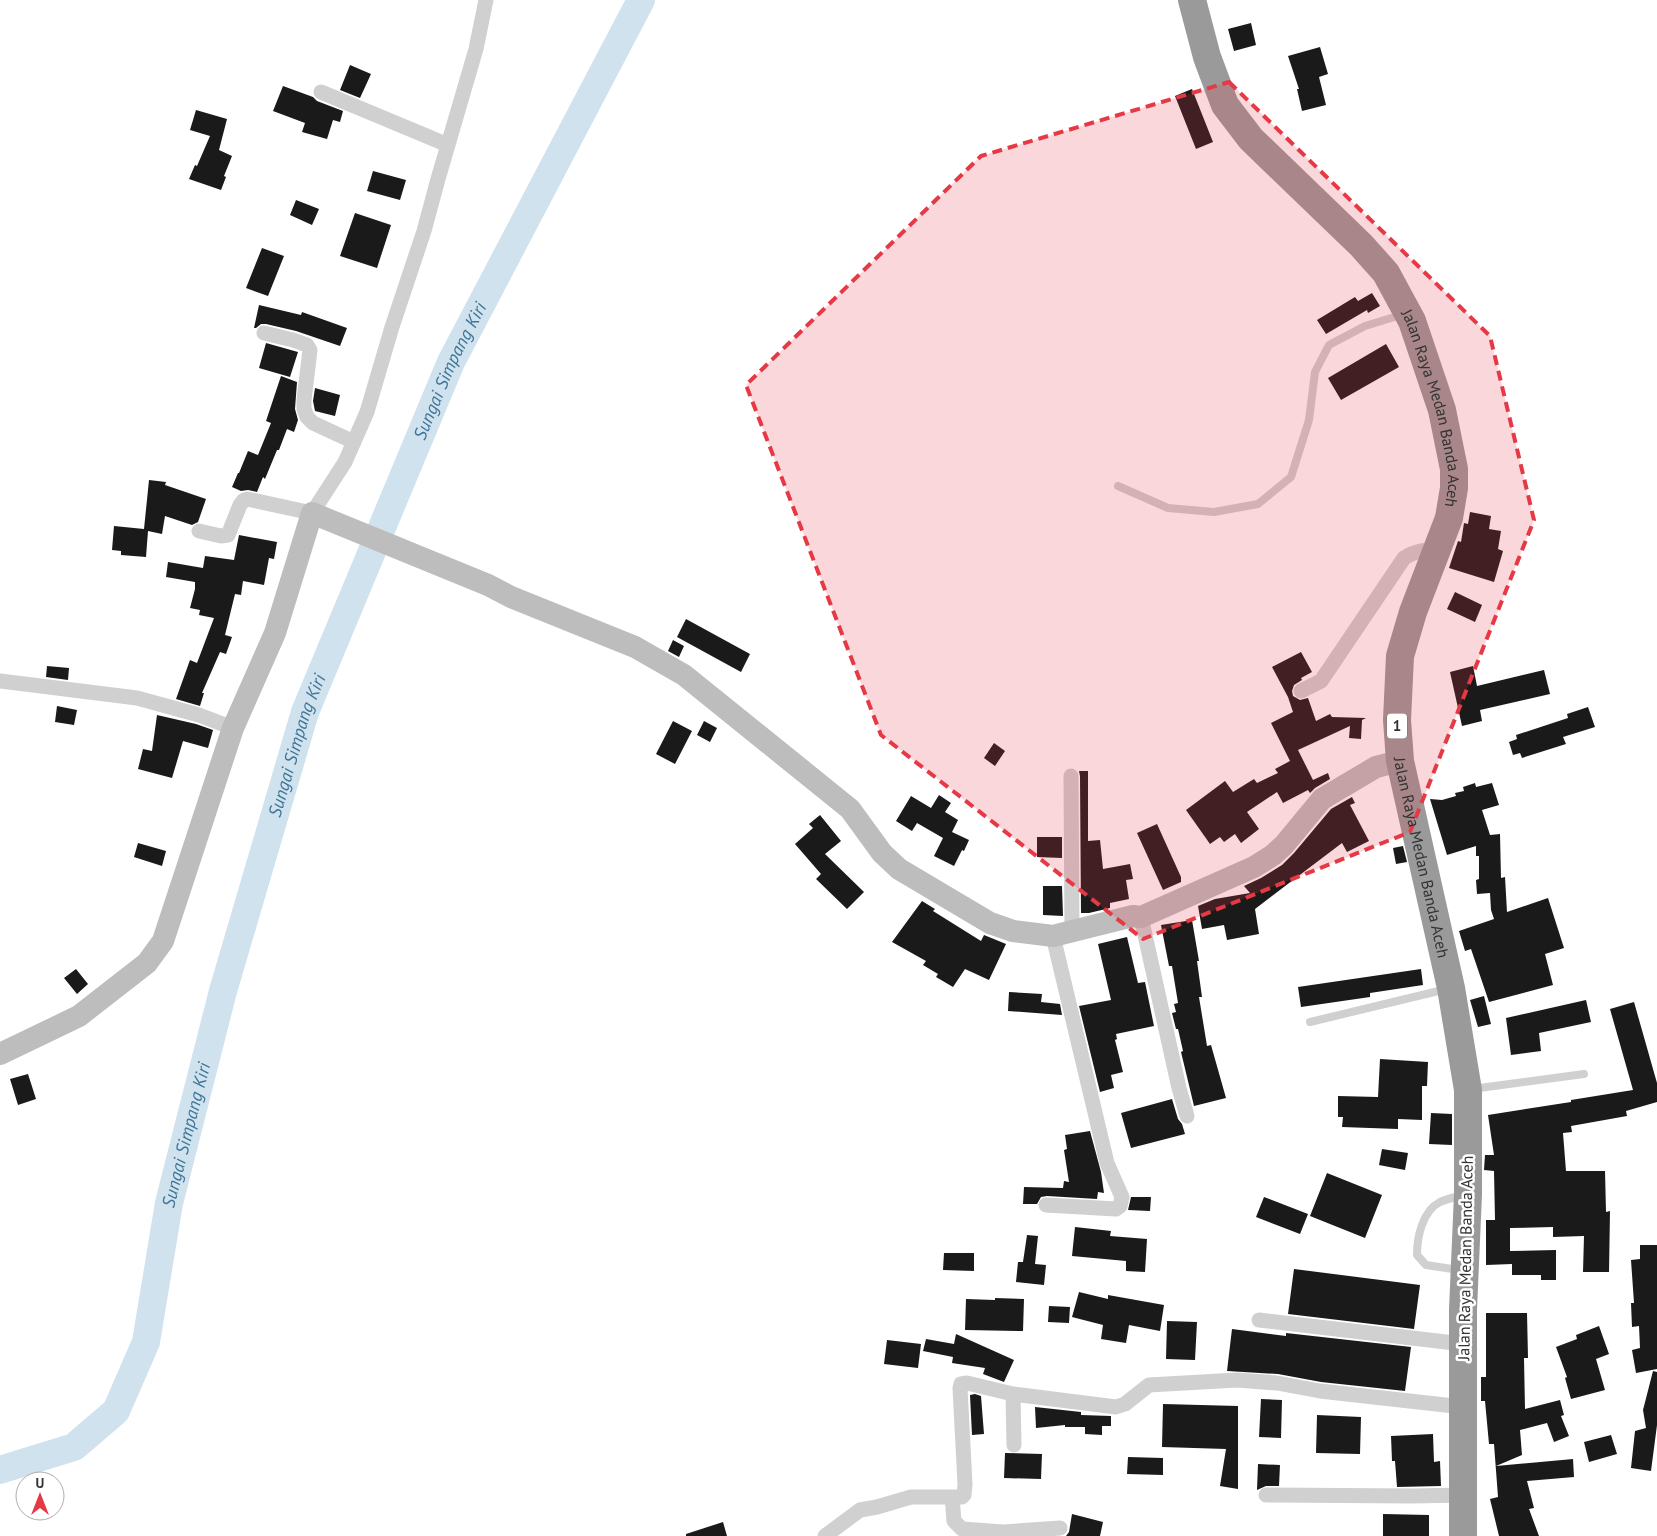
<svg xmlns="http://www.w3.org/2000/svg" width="1657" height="1536" viewBox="0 0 1657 1536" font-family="'PT Sans',sans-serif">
  <rect width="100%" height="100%" fill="#fff"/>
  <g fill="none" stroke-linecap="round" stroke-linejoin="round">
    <path stroke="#cfe2ee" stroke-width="28" id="s1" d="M 0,1470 L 74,1447 L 116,1411 L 146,1342 L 169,1203 L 223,991 L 305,712 L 451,362 L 641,0"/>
  </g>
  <path fill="#1a1a1a" d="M 1251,23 L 1256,45 L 1234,51 L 1228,29 Z
    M 1320,47 L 1328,74 L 1319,77 L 1326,105 L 1302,111 L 1297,89 L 1299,89 L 1288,56 Z
    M 350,65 L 371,74 L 360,98 L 340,90 Z
    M 283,86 L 313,97 L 317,101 L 343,111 L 340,122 L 333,120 L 327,139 L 302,132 L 305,123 L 273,111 Z
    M 1192,89 L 1213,142 L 1196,149 L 1175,96 Z
    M 196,110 L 227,119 L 219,150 L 232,156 L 224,176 L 226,177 L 221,190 L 189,179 L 195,165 L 197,166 L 210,136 L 190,130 Z
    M 373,171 L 406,180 L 400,200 L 367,191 Z
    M 296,200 L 319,209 L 312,225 L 290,215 Z
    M 355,213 L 391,225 L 377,268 L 340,256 Z
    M 262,248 L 284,256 L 268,296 L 246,288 Z
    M 1372,293 L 1380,306 L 1368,313 L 1367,310 L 1326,334 L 1317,320 L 1355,297 L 1358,301 Z
    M 259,305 L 301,315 L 302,312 L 347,328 L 340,346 L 296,331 L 266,324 L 261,324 L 256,328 L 254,328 Z
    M 266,343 L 298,352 L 290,377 L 259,368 Z
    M 1386,344 L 1399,367 L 1341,400 L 1328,378 Z
    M 281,376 L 297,382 L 295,409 L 298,420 L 294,432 L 287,429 L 279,450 L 277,450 L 265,479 L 263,477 L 257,492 L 248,490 L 241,491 L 232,487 L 238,473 L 239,473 L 248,451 L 258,455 L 271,423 L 266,421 Z
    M 315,388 L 340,395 L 335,416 L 315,411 L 313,401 Z
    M 149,480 L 166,482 L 165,485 L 206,499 L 198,522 L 192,525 L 165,516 L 162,534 L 148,531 L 146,557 L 121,555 L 121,551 L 112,550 L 114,526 L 144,529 Z
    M 1470,512 L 1491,516 L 1489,529 L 1501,531 L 1498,549 L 1503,551 L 1494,582 L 1449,568 L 1458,541 L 1461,542 L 1464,523 L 1468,524 Z
    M 239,535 L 277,542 L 274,559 L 269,558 L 264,585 L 243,581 L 241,595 L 235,594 L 225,635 L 232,637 L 226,654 L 220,652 L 202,693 L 204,693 L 200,706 L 176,699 L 190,660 L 197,663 L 214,618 L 199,615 L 200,610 L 190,608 L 195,589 L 195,582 L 166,577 L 168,562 L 203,568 L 205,556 L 234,560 Z
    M 1455,592 L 1482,605 L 1475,622 L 1447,609 Z
    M 686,619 L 750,654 L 741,672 L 677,637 Z
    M 673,640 L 684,646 L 679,657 L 668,651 Z
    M 1301,652 L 1312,672 L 1301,678 L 1302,680 L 1294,685 L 1292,691 L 1293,696 L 1300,700 L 1308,698 L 1316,721 L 1330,714 L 1332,717 L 1366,718 L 1362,720 L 1361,739 L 1349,738 L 1350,726 L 1298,750 L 1313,780 L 1328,773 L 1330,779 L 1315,788 L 1310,793 L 1308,790 L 1283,803 L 1277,792 L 1247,812 L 1259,829 L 1241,843 L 1235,834 L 1224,842 L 1220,837 L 1210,844 L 1186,810 L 1225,781 L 1233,792 L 1254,779 L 1257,783 L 1278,773 L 1275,769 L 1290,761 L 1271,723 L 1293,712 L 1288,697 L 1272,667 Z
    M 47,666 L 69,668 L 68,680 L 46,677 Z
    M 1473,666 L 1477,686 L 1544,670 L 1550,694 L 1480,710 L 1482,721 L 1462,726 L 1450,672 Z
    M 57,706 L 77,710 L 74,725 L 55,722 Z
    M 1588,707 L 1595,727 L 1563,737 L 1566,744 L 1522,758 L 1520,753 L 1513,755 L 1509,742 L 1517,739 L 1516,735 L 1568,718 L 1567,714 Z
    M 157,715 L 196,724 L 213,730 L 208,748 L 183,741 L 172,778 L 138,769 L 143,749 L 152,751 Z
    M 673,721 L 692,731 L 675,764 L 656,754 Z
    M 704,721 L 717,728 L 710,742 L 697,735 Z
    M 994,743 L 1005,751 L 995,766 L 984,758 Z
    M 1079,771 L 1088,771 L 1088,841 L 1100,840 L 1103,869 L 1130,864 L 1133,879 L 1126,880 L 1129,899 L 1110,903 L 1110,908 L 1089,913 L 1081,913 L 1080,776 Z
    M 1475,783 L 1476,787 L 1492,783 L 1499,805 L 1482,810 L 1490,835 L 1500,834 L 1501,878 L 1505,877 L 1507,912 L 1548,898 L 1564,948 L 1545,954 L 1553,985 L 1489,1002 L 1471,949 L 1465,951 L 1459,931 L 1494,919 L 1491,910 L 1490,893 L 1477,894 L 1476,880 L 1479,879 L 1479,856 L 1476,856 L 1476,846 L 1447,855 L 1430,799 L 1442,800 L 1456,796 L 1455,793 L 1464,791 L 1463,787 Z
    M 939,795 L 951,803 L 945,812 L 958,820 L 952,832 L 969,840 L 964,851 L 962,850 L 954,866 L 934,856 L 943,838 L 917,823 L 912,831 L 896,821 L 911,796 L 931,808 Z
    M 1352,797 L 1355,803 L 1350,805 L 1369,841 L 1347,852 L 1342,843 L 1255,909 L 1259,934 L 1227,940 L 1224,925 L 1202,929 L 1198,906 L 1215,899 L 1250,893 L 1244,886 L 1261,878 L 1282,865 L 1294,853 L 1331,809 Z
    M 820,815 L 841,841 L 825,854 L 864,892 L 847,909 L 816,879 L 821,874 L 795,844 L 813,828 L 809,824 Z
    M 1157,824 L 1181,877 L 1181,882 L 1163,890 L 1137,833 Z
    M 1037,837 L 1062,837 L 1062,858 L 1037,857 Z
    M 138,843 L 166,851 L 162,866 L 134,857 Z
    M 1403,846 L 1407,862 L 1396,864 L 1393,848 Z
    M 1043,886 L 1062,886 L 1063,916 L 1043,915 Z
    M 922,901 L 935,909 L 933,911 L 981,941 L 984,935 L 1006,944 L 989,980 L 965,969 L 953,987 L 936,977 L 938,974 L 923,965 L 926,961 L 892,942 Z
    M 1192,920 L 1199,961 L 1197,961 L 1202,997 L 1199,997 L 1207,1046 L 1211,1045 L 1226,1098 L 1194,1106 L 1181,1052 L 1183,1051 L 1178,1029 L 1176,1029 L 1172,1013 L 1176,1012 L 1174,1004 L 1178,1003 L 1172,966 L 1169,966 L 1161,925 Z
    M 1127,937 L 1138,983 L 1145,982 L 1154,1026 L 1116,1034 L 1117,1039 L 1115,1040 L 1123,1072 L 1111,1075 L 1114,1088 L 1100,1092 L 1079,1006 L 1111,1000 L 1098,944 Z
    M 76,969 L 88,984 L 77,994 L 64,978 Z
    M 1421,969 L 1423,985 L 1370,993 L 1370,997 L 1301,1007 L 1298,987 Z
    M 1009,992 L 1042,994 L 1041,1002 L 1060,1004 L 1062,1015 L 1008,1011 Z
    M 1484,996 L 1491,1024 L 1478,1027 L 1470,1000 Z
    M 1586,1000 L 1591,1022 L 1539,1033 L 1541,1051 L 1511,1055 L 1506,1018 Z
    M 1634,1002 L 1657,1083 L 1657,1102 L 1626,1111 L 1627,1116 L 1571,1126 L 1572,1132 L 1563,1133 L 1566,1171 L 1605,1171 L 1606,1212 L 1610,1211 L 1609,1272 L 1583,1272 L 1584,1236 L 1553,1237 L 1553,1227 L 1510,1228 L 1510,1251 L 1556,1250 L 1556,1280 L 1541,1280 L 1541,1275 L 1512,1275 L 1512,1264 L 1486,1265 L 1486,1220 L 1495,1220 L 1494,1171 L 1484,1170 L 1485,1155 L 1494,1155 L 1488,1115 L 1571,1102 L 1571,1100 L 1633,1090 L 1610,1009 Z
    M 1380,1059 L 1428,1062 L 1427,1086 L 1422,1086 L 1422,1120 L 1398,1119 L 1398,1129 L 1342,1127 L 1343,1117 L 1338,1117 L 1338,1096 L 1378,1097 Z
    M 28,1074 L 36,1099 L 18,1105 L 10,1079 Z
    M 1172,1099 L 1178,1119 L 1182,1124 L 1185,1134 L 1131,1148 L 1121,1113 Z
    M 1431,1113 L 1452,1114 L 1452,1145 L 1429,1144 Z
    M 1090,1131 L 1101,1172 L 1104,1193 L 1098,1192 L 1097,1199 L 1047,1196 L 1041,1197 L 1037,1204 L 1023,1204 L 1024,1187 L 1063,1188 L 1064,1181 L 1069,1182 L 1064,1150 L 1067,1149 L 1065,1135 Z
    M 1382,1149 L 1408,1153 L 1405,1170 L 1379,1165 Z
    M 1327,1173 L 1382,1195 L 1365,1238 L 1310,1216 Z
    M 1131,1197 L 1151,1197 L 1150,1211 L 1128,1210 Z
    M 1264,1197 L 1308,1214 L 1300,1234 L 1256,1217 Z
    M 1075,1227 L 1111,1231 L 1110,1236 L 1147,1239 L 1145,1272 L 1126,1271 L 1126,1261 L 1072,1256 Z
    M 1027,1235 L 1038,1236 L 1035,1264 L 1046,1265 L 1044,1285 L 1016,1282 L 1018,1262 L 1023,1262 Z
    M 1640,1245 L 1657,1245 L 1657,1369 L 1636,1373 L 1632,1350 L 1640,1348 L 1639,1326 L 1632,1327 L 1631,1303 L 1634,1303 L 1631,1260 L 1640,1259 Z
    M 944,1253 L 974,1253 L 974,1271 L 943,1270 Z
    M 1294,1269 L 1420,1285 L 1414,1329 L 1288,1314 Z
    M 1079,1292 L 1108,1299 L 1108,1295 L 1164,1305 L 1160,1331 L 1129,1325 L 1126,1343 L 1101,1339 L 1103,1325 L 1072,1317 Z
    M 995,1298 L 1024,1299 L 1023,1331 L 965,1330 L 966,1299 L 995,1300 Z
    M 1049,1306 L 1070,1307 L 1069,1323 L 1048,1322 Z
    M 1486,1313 L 1527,1313 L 1528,1358 L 1524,1358 L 1525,1409 L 1560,1400 L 1564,1415 L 1561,1416 L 1569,1436 L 1554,1442 L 1547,1423 L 1520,1430 L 1522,1455 L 1496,1466 L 1573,1459 L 1574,1477 L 1527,1481 L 1534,1508 L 1529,1509 L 1539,1536 L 1499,1536 L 1490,1499 L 1498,1497 L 1494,1444 L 1489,1444 L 1485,1401 L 1481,1401 L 1481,1377 L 1486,1377 Z
    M 1167,1321 L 1197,1322 L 1195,1360 L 1166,1359 Z
    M 1599,1326 L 1609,1354 L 1596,1359 L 1605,1390 L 1571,1399 L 1565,1378 L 1567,1377 L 1556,1347 L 1577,1339 L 1576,1335 Z
    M 1232,1329 L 1286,1336 L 1286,1333 L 1411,1347 L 1405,1391 L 1321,1382 L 1278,1374 L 1227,1371 Z
    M 956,1334 L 1014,1360 L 1004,1382 L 983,1374 L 985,1368 L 952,1363 L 953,1357 L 923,1351 L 926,1339 L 954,1344 Z
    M 887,1340 L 921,1344 L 918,1368 L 884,1364 Z
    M 1653,1371 L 1657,1372 L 1657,1425 L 1651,1471 L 1631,1468 L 1635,1431 L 1646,1428 L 1643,1410 Z
    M 975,1394 L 981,1396 L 984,1434 L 972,1435 L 970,1395 Z
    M 1261,1399 L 1282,1400 L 1281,1438 L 1259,1437 Z
    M 1163,1404 L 1238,1406 L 1238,1489 L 1220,1486 L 1226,1449 L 1162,1447 Z
    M 1035,1407 L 1081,1412 L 1081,1415 L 1111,1416 L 1111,1426 L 1102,1426 L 1102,1435 L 1085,1434 L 1085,1427 L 1065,1427 L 1065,1425 L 1036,1428 Z
    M 1317,1415 L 1361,1417 L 1360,1454 L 1316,1453 Z
    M 1433,1434 L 1434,1462 L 1440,1461 L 1441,1486 L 1397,1487 L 1395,1461 L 1392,1461 L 1391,1436 Z
    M 1611,1435 L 1617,1454 L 1589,1462 L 1584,1442 Z
    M 1005,1453 L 1042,1454 L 1041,1479 L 1004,1478 Z
    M 1128,1457 L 1163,1458 L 1163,1475 L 1127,1474 Z
    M 1258,1464 L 1280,1465 L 1279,1486 L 1266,1486 L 1257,1490 Z
    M 1072,1514 L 1103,1522 L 1100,1536 L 1066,1536 L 1069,1532 Z
    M 1383,1514 L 1429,1515 L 1429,1536 L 1383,1536 Z
    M 723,1522 L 727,1536 L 686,1536 L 686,1534 Z"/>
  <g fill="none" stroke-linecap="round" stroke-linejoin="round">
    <path stroke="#d0d0d0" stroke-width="8" d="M 1118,486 L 1168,508 L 1214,512 L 1258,504 L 1291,477 L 1309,420 L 1315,372 L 1329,345 L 1365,326 L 1404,314
      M 1310,1022 L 1447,989
      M 1472,1089 L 1584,1074
      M 1459,1270 L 1426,1265 L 1417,1255 C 1417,1238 1422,1211 1440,1202 C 1447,1199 1455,1197 1463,1195"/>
    <path stroke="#d0d0d0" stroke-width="15" d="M 321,92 L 448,145
      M 264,333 L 293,340 L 307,345 L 310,350 L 304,400 L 304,409 L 307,417 L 313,423 L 354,442
      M 199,531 L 221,536 L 228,535 L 240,505 L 244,500 L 247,499 L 312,513 L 345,462 L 367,412 L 392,327 L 424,231 L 438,179 L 476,49 L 486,0
      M 0,681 L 137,698 L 199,715 L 233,728
      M 1301,691 L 1321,681 L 1404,558 C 1415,551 1425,549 1437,551
      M 1071,776 L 1072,931
      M 1141,917 L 1179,1088 L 1187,1116
      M 1046,1205 L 1116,1209 L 1120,1206 L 1122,1197 L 1107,1163 L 1053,936
      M 1259,1320 L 1463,1344
      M 1013,1394 L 1014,1445
      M 1266,1495 L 1413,1496 L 1463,1495
      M 952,1497 L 954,1521 L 962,1529 L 1003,1532 L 1060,1528
      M 825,1536 L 860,1510 L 877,1507 L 911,1497 L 962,1497 L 964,1495 L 965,1484 L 960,1388 L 961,1384 L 967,1383 L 1013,1394 L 1116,1407 L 1125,1404 L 1149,1385 L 1237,1380 L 1277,1383 L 1320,1391 L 1463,1407"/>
    <path stroke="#bdbdbd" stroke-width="22" d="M 0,1054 L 79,1016 L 147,963 L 163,941 L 233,728 L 275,633 L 312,513 L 488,585 L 511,597 L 635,647 L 684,675 L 850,809 L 882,853 L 899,869 L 990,923 L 1013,931 L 1053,936 L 1133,916 L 1141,917 L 1254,867 L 1273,855 L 1284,845 L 1322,799 L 1376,767 L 1400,761"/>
    <path stroke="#9a9a9a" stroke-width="28" id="s2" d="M 1192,0 L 1207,57 L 1225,105 L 1251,139 L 1361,245 L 1386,273 L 1412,321 L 1442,410 L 1454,469 L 1454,488 L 1449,518 L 1413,612 L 1400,656 L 1397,720 L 1400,761 L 1451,988 L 1468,1090 L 1468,1194 L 1463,1310 L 1463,1536"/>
  </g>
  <path fill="#e63946" fill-opacity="0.2" stroke="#e63946" stroke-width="4" stroke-dasharray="10 6" stroke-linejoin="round" d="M 1229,82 L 1490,336 L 1534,520 L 1410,832 L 1143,939 L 881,735 L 746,385 L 981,156 Z"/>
  <g text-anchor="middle" stroke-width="5" stroke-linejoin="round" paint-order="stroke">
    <rect fill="#fff" stroke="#707070" stroke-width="1" x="1387" y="713.5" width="20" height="25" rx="4"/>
    <g font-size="15" font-weight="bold" fill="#333">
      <text x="1397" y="731">1</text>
    </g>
    <g font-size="16" fill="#333" stroke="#fff">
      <text dy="6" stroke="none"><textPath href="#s2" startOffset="488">Jalan Raya Medan Banda Aceh</textPath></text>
      <text dy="6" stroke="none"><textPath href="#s2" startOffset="952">Jalan Raya Medan Banda Aceh</textPath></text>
      <text transform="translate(1465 1258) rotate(-89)" y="6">Jalan Raya Medan Banda Aceh</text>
    </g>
    <g font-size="18" font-style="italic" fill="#3f7597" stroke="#fff">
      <text dy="6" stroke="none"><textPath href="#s1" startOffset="1229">Sungai Simpang Kiri</textPath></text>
      <text dy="6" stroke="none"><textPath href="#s1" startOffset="824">Sungai Simpang Kiri</textPath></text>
      <text dy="6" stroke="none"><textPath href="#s1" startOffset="419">Sungai Simpang Kiri</textPath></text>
    </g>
  </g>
  <g transform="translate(40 1496)"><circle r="24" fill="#ffffff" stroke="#adadad"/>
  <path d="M0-4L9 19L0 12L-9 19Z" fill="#e63946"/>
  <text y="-8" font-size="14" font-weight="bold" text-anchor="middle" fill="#333333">U</text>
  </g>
</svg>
